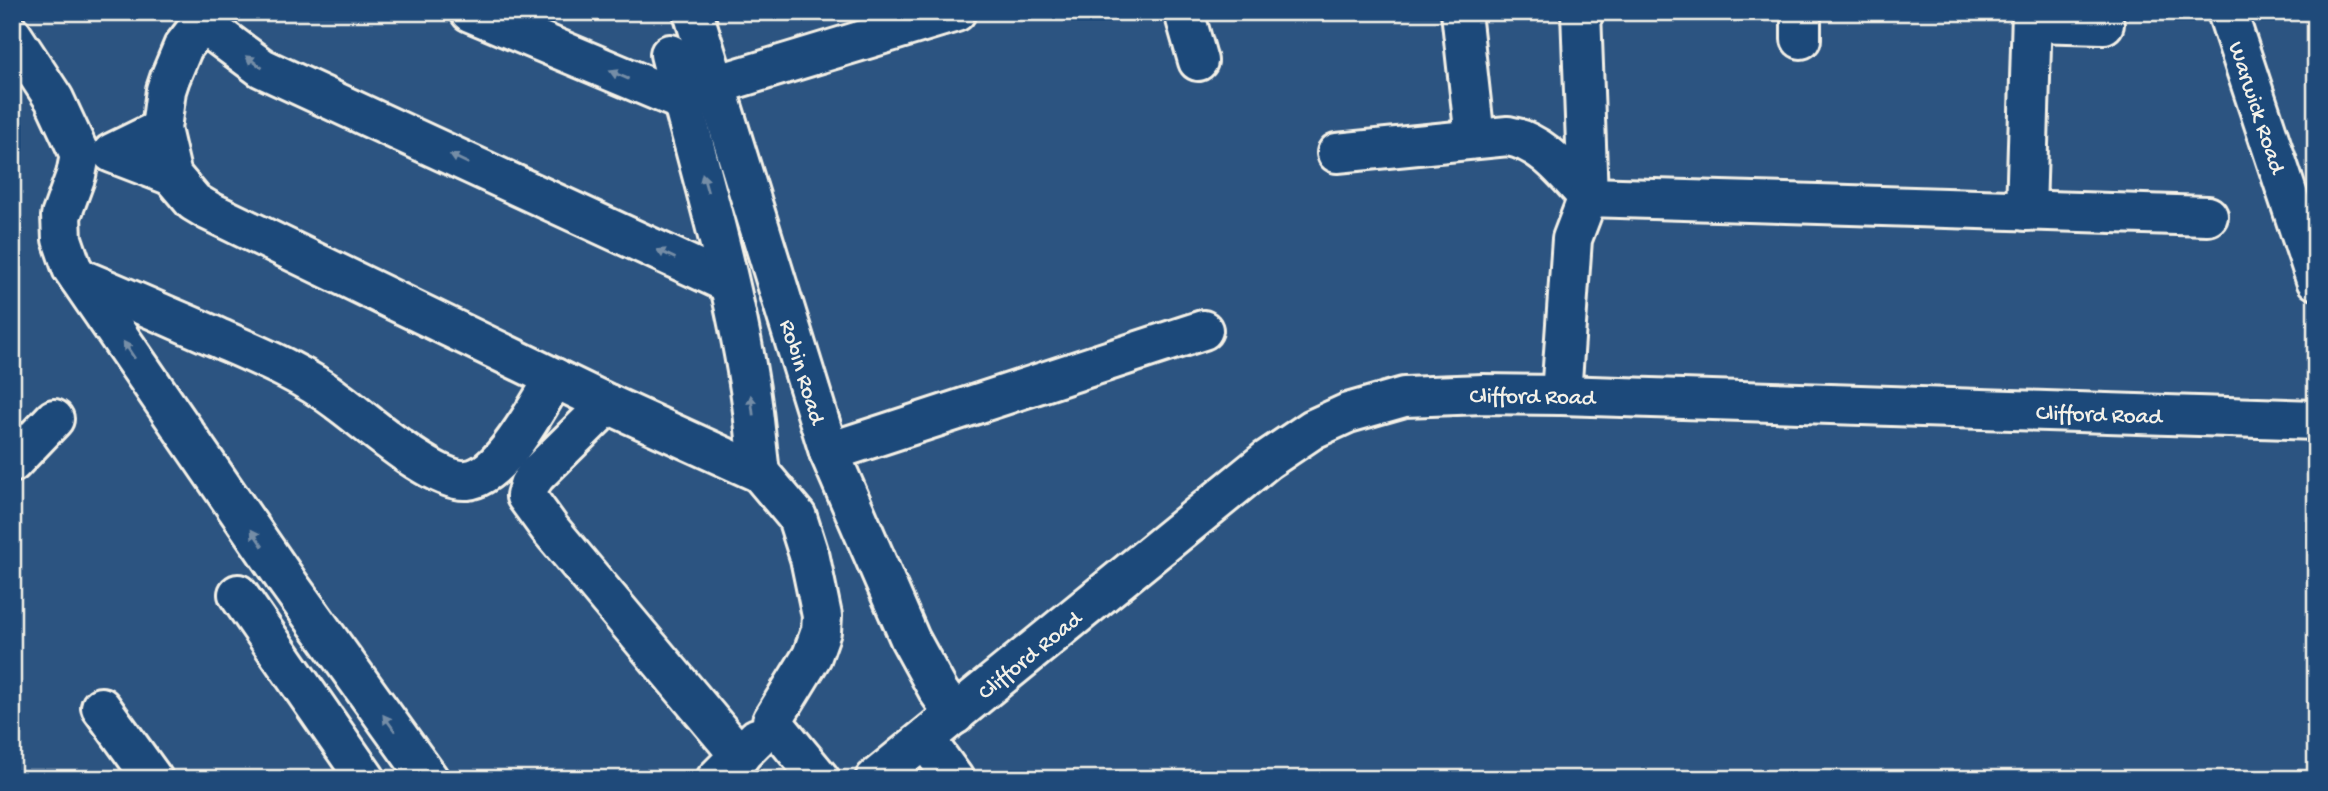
<svg xmlns="http://www.w3.org/2000/svg" width="2328" height="791" viewBox="0 0 2328 791" font-family="'Gochi Hand',sans-serif">
  <rect width="100%" height="100%" fill="#2c5481"/>
  <filter id="ink" filterUnits="userSpaceOnUse"><feTurbulence type="fractalNoise" baseFrequency=".0143" numOctaves="2"/><feDisplacementMap in="SourceGraphic" scale="14" xChannelSelector="R" yChannelSelector="G"/><feConvolveMatrix kernelMatrix="1 2 1 2 8 2 1 2 1" color-interpolation-filters="sRGB"/></filter>
  <g filter="url(#ink)">
    <g fill="none" stroke-linecap="round" stroke-linejoin="round">
      <defs>
        <g id="street">
          <path d="M 198,12 L 206,18 L 219,36 L 262,68 L 728,283"/>
          <path d="M 210,12 L 183,47 L 170,78 L 166,90 L 161,129 L 172,176 L 194,202 L 209,211 L 608,404 L 760,473 L 797,517 L 810,558 L 822,616 L 821,631 L 812,656 L 772,721 L 820,779"/>
          <path d="M 470,12 L 682,101"/>
          <path id="s1" d="M 693,12 L 829,452 L 910,639 L 939,692 L 955,715"/>
          <path d="M 1184,12 L 1198,61"/>
          <path d="M 1461,12 L 1475,139"/>
          <path id="s2" d="M 2227,12 L 2316,280"/>
          <path d="M 2032,22 L 2104,24"/>
          <path d="M 12,35 L 54,99 L 80,155 L 76,175 L 61,216 L 62,239 L 72,268 L 288,583 L 429,779"/>
          <path d="M 1801,39 L 1801,12"/>
          <path d="M 670,54 C 698,163 731,271 749,383 C 754,412 756,443 760,473"/>
          <path d="M 715,85 L 956,12"/>
          <path d="M 161,129 L 112,153 L 172,176"/>
          <path d="M 1337,153 L 1508,136 C 1543,142 1565,172 1588,197 L 1581,12"/>
          <path d="M 2026,211 L 2032,12"/>
          <path d="M 79,278 C 125,297 170,317 216,337 C 257,355 302,373 338,401 C 366,421 434,483 467,480 C 502,477 537,406 555,378"/>
          <path d="M 1561,395 L 1572,239 L 1588,197 L 2208,216"/>
          <path d="M 608,404 L 536,475 L 529,485 L 526,496 L 550,529 L 740,756"/>
          <path d="M 829,452 L 1203,330"/>
          <path d="M 12,463 L 54,419"/>
          <path d="M 238,594 L 366,779"/>
          <path d="M 101,707 L 153,779"/>
          <path d="M 925,739 L 954,779"/>
          <path d="M 716,779 L 757,738"/>
          <path id="s3" d="M 875,779 L 1267,460 L 1313,429 L 1348,413 L 1404,397 L 1483,394 L 1561,395 L 2316,420"/>
        </g>
      </defs>
      <use href="#street" stroke="#f4f1e8" stroke-width="44"/>
      <use href="#street" stroke="#1f4a7a" stroke-width="38"/>
    </g>
    <defs><path id="oneway-solid" d="M-6-.8H1V-3.2L6.5 0L1 3.2V.8H-6Z" transform="scale(1.75)"/></defs>
    <g fill="#748da6">
      <use href="#oneway-solid" transform="translate(254 62) rotate(-144)"/>
      <use href="#oneway-solid" transform="translate(619 75) rotate(-157)"/>
      <use href="#oneway-solid" transform="translate(459 159) rotate(-155)"/>
      <use href="#oneway-solid" transform="translate(705 183) rotate(-106)"/>
      <use href="#oneway-solid" transform="translate(666 254) rotate(-155)"/>
      <use href="#oneway-solid" transform="translate(129 350) rotate(-124)"/>
      <use href="#oneway-solid" transform="translate(752 405) rotate(-97)"/>
      <use href="#oneway-solid" transform="translate(257 538) rotate(-124)"/>
      <use href="#oneway-solid" transform="translate(389 723) rotate(-126)"/>
    </g>
  </g>
  <g text-anchor="middle" stroke-width="5" stroke-linejoin="round" paint-order="stroke">
    <g font-size="23" fill="#f4f1e8" stroke="#1f4a7a">
      <text dy="8" stroke="none"><textPath href="#s2" startOffset="100">Warwick Road</textPath></text>
      <text dy="8" stroke="none"><textPath href="#s1" startOffset="376">Robin Road</textPath></text>
      <text dy="8" stroke="none"><textPath href="#s3" startOffset="786">Clifford Road</textPath></text>
      <text dy="8" stroke="none"><textPath href="#s3" startOffset="1353">Clifford Road</textPath></text>
      <text dy="8" stroke="none"><textPath href="#s3" startOffset="198">Clifford Road</textPath></text>
    </g>
  </g>
  <rect width="2328" height="791" fill="none" stroke="#1f4a7a" stroke-width="42"/>
  <rect x="21" y="21" width="2286" height="749" fill="none" stroke="#f4f1e8" stroke-width="2.5" filter="url(#ink)"/>
</svg>
